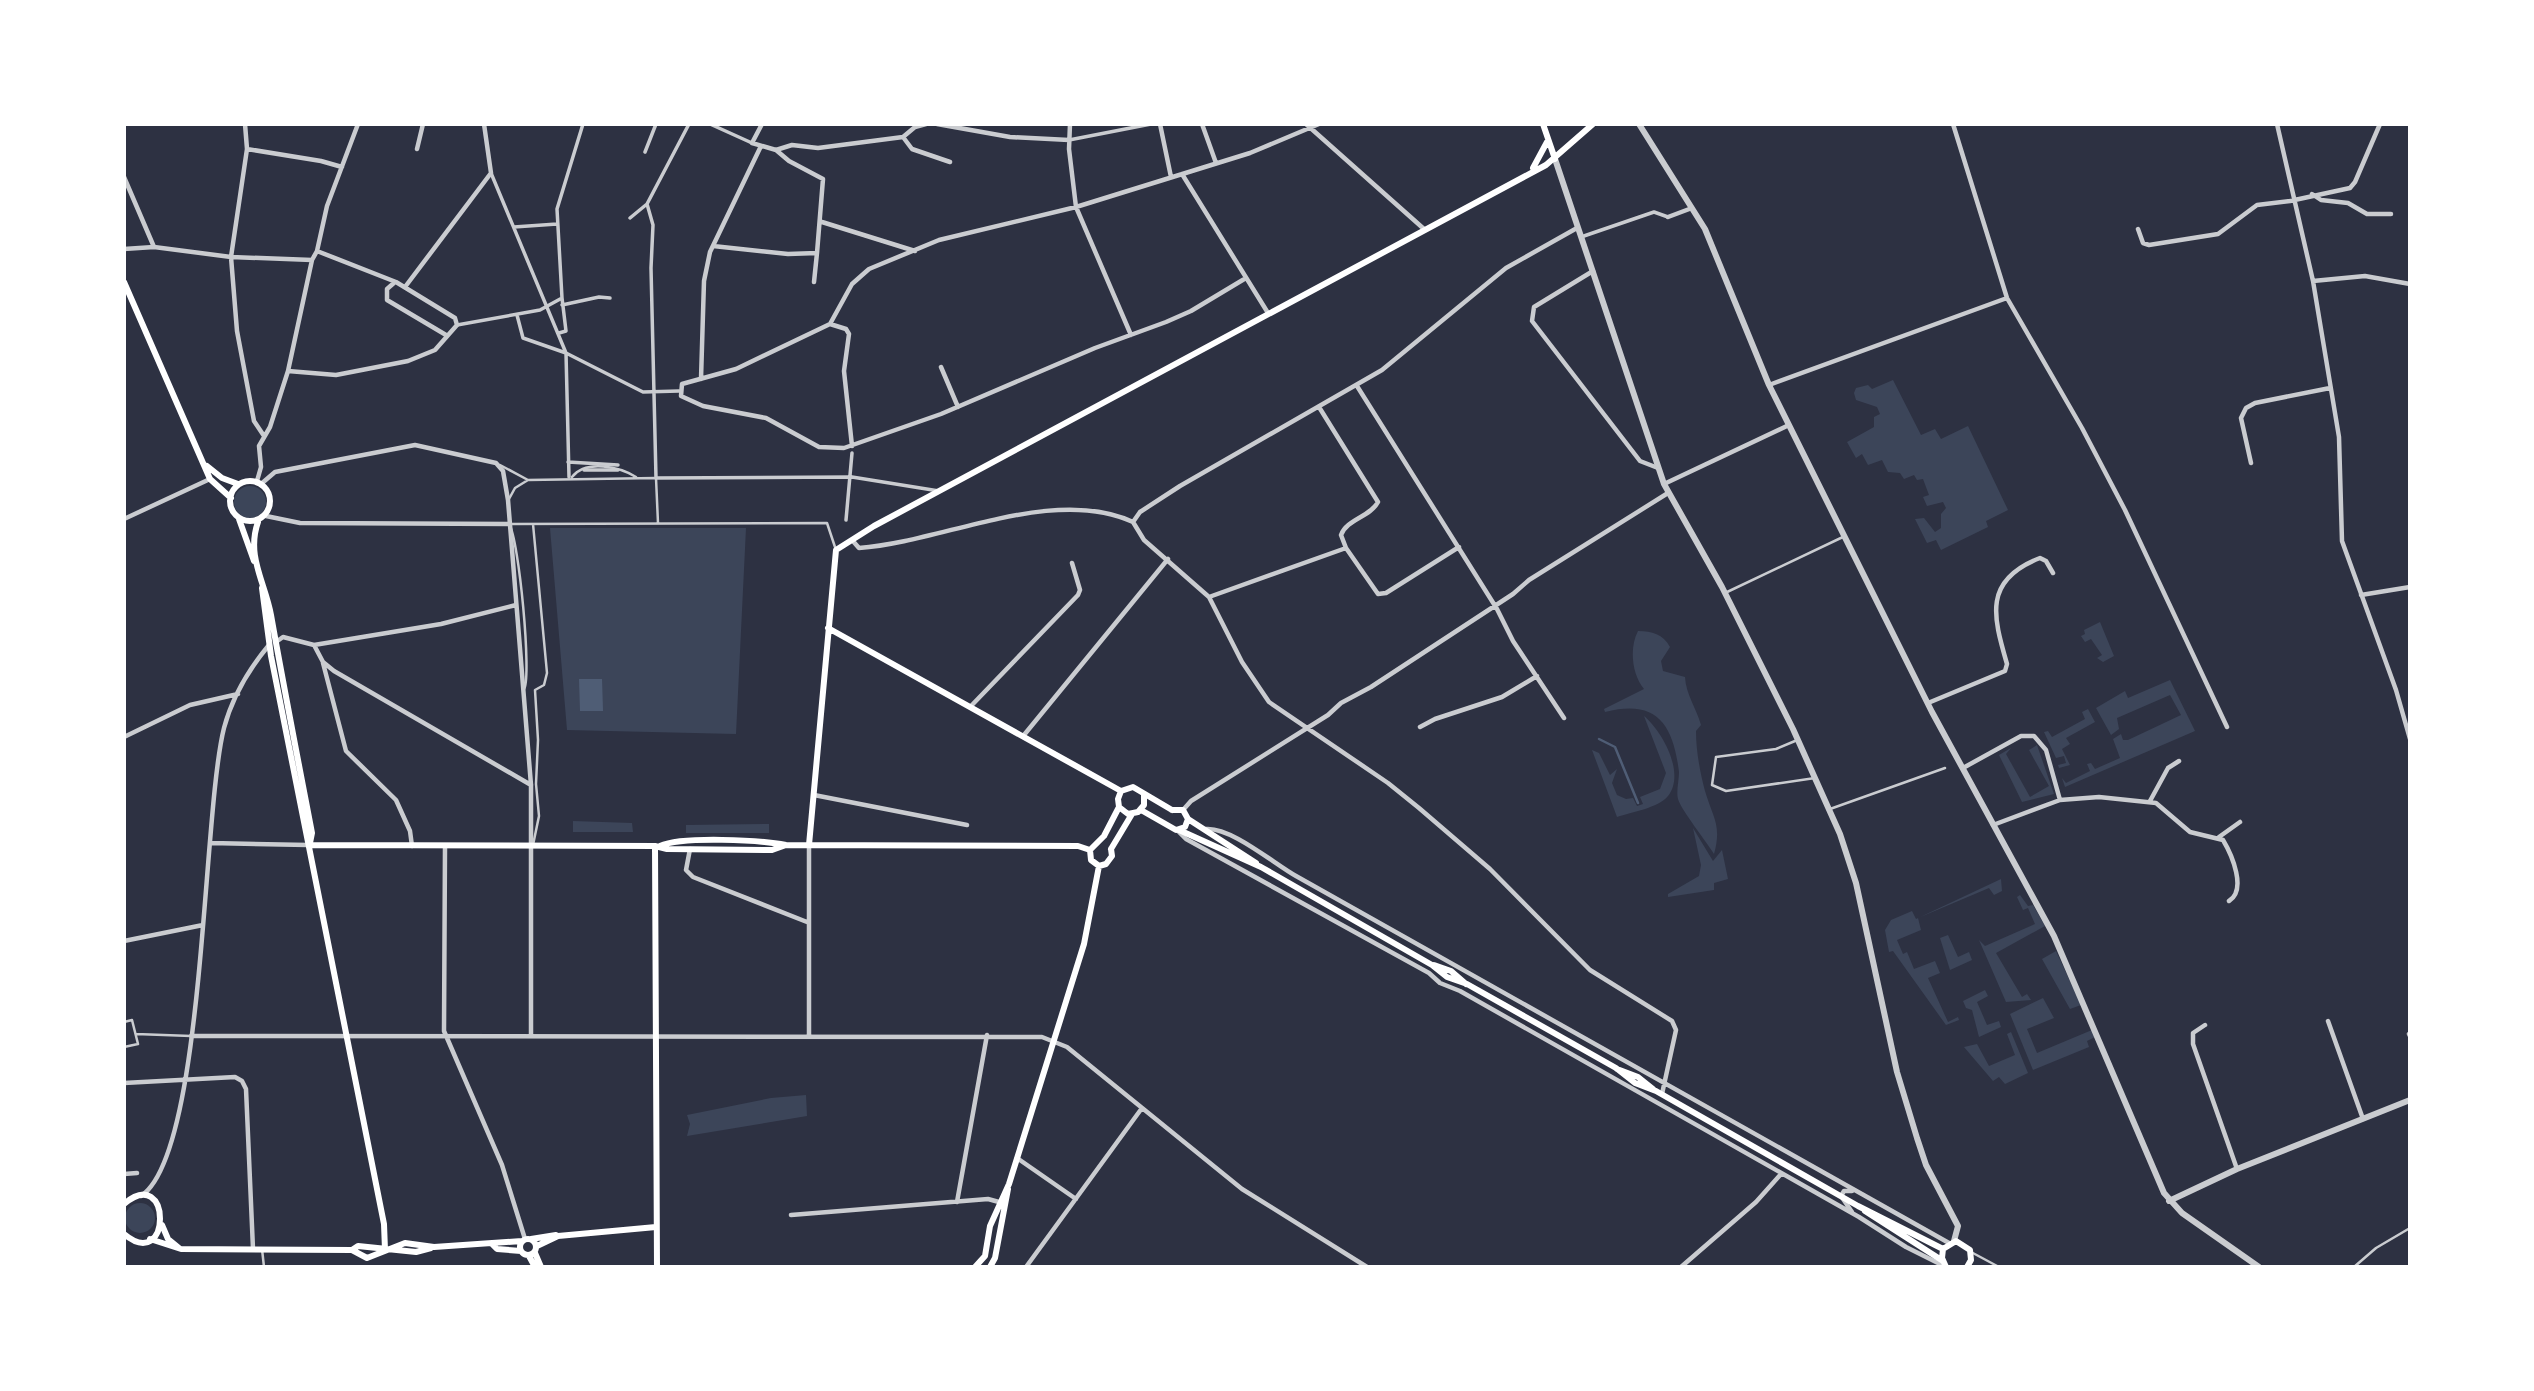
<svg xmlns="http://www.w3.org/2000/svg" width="2534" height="1391" viewBox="0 0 2534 1391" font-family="'Alegreya Sans',sans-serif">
  <rect width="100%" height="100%" fill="#2d3142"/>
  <path fill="#3c4559" d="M 1893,380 L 1921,435 L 1935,429 L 1941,439 L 1968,426 L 2008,510 L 1986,521 L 1988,527 L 1941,550 L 1936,540 L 1927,543 L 1915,519 L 1924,518 L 1935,532 L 1941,528 L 1941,514 L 1946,508 L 1943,502 L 1927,506 L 1923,497 L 1929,495 L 1923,479 L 1917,480 L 1914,475 L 1904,479 L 1900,473 L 1888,472 L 1882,460 L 1868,465 L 1862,454 L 1856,458 L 1847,442 L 1874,427 L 1874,417 L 1880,414 L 1877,407 L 1856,400 L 1854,393 L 1856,388 L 1868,385 L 1872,389 Z
    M234 502a16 16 0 1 1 32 0a16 16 0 1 1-32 0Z
    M 550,528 L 746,528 L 736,734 L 567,730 Z
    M 2100,622 L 2114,656 L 2103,662 L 2097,658 L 2102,655 L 2091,639 L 2085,642 L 2081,636 L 2085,634 L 2084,630 Z
    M 1638,631 C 1652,631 1663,634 1670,647 L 1661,661 L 1663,671 L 1685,677 C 1686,695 1696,707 1701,725 L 1696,731 C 1696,751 1700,772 1705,791 C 1713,818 1722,825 1714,854 C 1707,842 1681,810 1678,799 C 1676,792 1679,780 1679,772 C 1673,723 1656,699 1605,712 L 1604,709 L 1644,689 C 1632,675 1629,648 1638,631 Z
    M 2170,680 L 2195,731 L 2065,787 L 2062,778 L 2066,783 L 2090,771 L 2087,764 L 2091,763 L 2095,769 L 2120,758 L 2113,739 L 2121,734 L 2123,740 L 2128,740 L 2181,715 L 2170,695 L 2117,718 L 2119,729 L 2111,735 L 2096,708 L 2125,691 L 2128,698 Z
    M 2088,709 L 2095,722 L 2066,738 L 2070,744 L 2062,749 L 2070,765 L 2059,768 L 2058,765 L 2066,763 L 2064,756 L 2056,758 L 2044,732 L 2048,731 L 2052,737 L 2085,719 L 2082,712 Z
    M 1644,716 C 1662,731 1686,773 1668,796 C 1658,808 1632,812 1617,817 L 1592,750 L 1599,753 L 1610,775 L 1617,769 L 1612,783 L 1617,795 L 1626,799 L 1633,798 L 1637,806 L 1643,804 L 1640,797 L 1660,789 L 1666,773 Z
    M 2037,745 L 2054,794 L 2022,802 L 1999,755 L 2011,748 L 2006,754 L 2030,797 L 2049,786 L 2029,750 Z
    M 573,821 L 632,823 L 633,832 L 573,832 Z
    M 769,824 L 769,833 L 686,833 L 686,825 Z
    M 1693,828 L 1713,861 L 1722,850 L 1728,879 L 1714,883 L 1714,890 L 1668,897 L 1668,894 L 1699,876 L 1701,865 Z
    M 2001,879 L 2002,891 L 1994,895 L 1989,888 L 1918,918 L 1921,930 L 1897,940 L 1903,954 L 1907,952 L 1914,969 L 1935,961 L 1940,973 L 1928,978 L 1948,1022 L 1958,1017 L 1959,1020 L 1946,1025 L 1893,951 L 1889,952 L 1885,930 L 1891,920 L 1912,911 L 1916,919 Z
    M 2020,895 L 2028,906 L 2033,905 L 2045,926 L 1996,953 L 2022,997 L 2027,994 L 2031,1000 L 2006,1002 L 1979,940 L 1985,946 L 2035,924 L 2028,908 L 2023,910 L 2017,897 Z
    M 1948,935 L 1958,957 L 1969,952 L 1972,960 L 1950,970 L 1940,938 Z
    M 2056,951 L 2081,1005 L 2070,1009 L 2042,959 Z
    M 1985,990 L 1988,996 L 1977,1002 L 1987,1025 L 1999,1021 L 2001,1027 L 1979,1037 L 1972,1010 L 1966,1008 L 1963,1001 Z
    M 2043,998 L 2054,1018 L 2027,1029 L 2037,1053 L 2092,1030 L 2095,1037 L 2087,1041 L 2089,1047 L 2033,1070 L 2010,1014 Z
    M 2011,1032 L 2028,1073 L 2005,1084 L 1999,1077 L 1993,1081 L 1964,1047 L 1977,1044 L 1989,1066 L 2015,1055 L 2007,1034 Z
    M 806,1095 L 807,1116 L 687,1136 L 690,1124 L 687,1115 L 771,1098 Z
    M125 1218a15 15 0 1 1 30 0a15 15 0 1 1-30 0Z"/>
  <path fill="#4f5d75" d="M 579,679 L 602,679 L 603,711 L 580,711 Z"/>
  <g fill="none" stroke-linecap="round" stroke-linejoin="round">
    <path stroke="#4f5d75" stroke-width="2.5" d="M 1599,739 L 1615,747 L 1638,803"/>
    <path stroke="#caccd0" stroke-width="2.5" d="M 500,465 L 528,480 L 656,478 L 658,523
      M 572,477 C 586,459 620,467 636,477
      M 509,499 L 515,488 L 528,480
      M 533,524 L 547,673 L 544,685 L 535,690 L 538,740 L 536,784 L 539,816 L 533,845
      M 1725,593 L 1845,536
      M 524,689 C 532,677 519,539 509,524 L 827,523 L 836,550
      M 1795,741 L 1776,749 L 1716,757 L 1712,785 L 1726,791 L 1815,778
      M 1830,809 L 1945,768
      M 124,1022 L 132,1020 L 138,1044 L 124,1047
      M 136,1034 L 191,1036
      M 262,1249 L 264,1267
      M 1971,1252 L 1999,1267
      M 2354,1267 L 2376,1248 L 2410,1228"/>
    <path stroke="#caccd0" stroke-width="3.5" d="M 689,124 L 647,204 L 653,225 L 651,268 L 656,478 L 852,477 L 939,491
      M 710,124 L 752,143
      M 1069,140 L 1151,124
      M 645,152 L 656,124
      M 491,173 L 566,353 L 569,477
      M 630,218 L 647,204
      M 514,227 L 557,224
      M 1581,237 L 1654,212 L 1668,217
      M 562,298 L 557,209 L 583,124
      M 562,305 L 599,297 L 610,298
      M 517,315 L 523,338 L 566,353 L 643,392 L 679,391
      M 457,325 L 540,310 L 562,298 L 566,331 L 559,333
      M 568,462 L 618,465
      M 584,470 L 618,470
      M 846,520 L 852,453"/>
    <path stroke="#caccd0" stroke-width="4.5" d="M 245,124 L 247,149 L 231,257 L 237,331 L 254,421 L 264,436
      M 762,124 L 752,143 L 776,150 L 792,145 L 818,148 L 903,137 L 915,127 L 926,124
      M 937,124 L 1010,137 L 1069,140
      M 1070,124 L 1069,149 L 1076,207 L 1131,335
      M 1160,124 L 1171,177
      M 1202,124 L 1216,163
      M 1306,124 L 1424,229
      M 1953,124 L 2007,298 L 2082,428 L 2125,510 L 2227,727
      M 2277,124 L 2313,281 L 2339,437 L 2342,541 L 2396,690 L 2410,739
      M 903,137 L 912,149 L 950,162
      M 247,149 L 321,161 L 342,167
      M 417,149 L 423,124
      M 1182,174 L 1268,313
      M 124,177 L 154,247
      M 2312,194 L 2321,200 L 2348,203 L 2367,214 L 2391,214
      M 1668,217 L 1692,208
      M 822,222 L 915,251
      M 2138,229 L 2143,243 L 2149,245 L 2218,234 L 2257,205 L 2290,201 L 2350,188 L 2355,182 L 2380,124
      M 713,246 L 788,254 L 817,253 L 823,179 L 789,161 L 776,150
      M 124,249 L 154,247 L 231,257 L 312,260
      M 1593,271 L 1534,307 L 1532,321 L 1640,461 L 1658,468
      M 2313,281 L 2365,276 L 2410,284
      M 395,282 L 387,289 L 387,300 L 446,335
      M 814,282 L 817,253
      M 405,287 L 491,173 L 484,124
      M 830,324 L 736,369 L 682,384 L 681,396 L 703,406 L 766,418 L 819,447 L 844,448 L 941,414 L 1095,348 L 1166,322 L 1191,311 L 1246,278
      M 830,324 L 852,284 L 869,269 L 939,240 L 1076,207 L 1250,153 L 1319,124
      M 830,324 L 846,329 L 849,334 L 844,371 L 852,446
      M 941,367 L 958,407
      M 288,371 L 336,375 L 408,361 L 435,350 L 457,325 L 455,318 L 396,282 L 317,251
      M 701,379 L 704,281 L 710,252 L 761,146
      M 1769,385 L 2007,298
      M 1357,386 L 1497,609 L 1513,641 L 1564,718
      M 1319,407 L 1378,502 C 1370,517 1347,519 1341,535 L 1346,548 L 1378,594 L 1386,593 L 1459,547
      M 2251,463 L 2241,418 L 2246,408 L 2255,403 L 2330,388
      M 257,481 L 261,467 L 259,446 L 270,427 L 288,371 L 312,260 L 317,251 L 327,206 L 358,124
      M 261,484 L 275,472 L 415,445 L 496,463 L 503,471 L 508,500 L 531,785 L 531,1036
      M 1664,484 L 1789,425
      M 266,516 L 300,523 L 509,524
      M 124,519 L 210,479
      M 1133,522 L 1144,540 L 1209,597 L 1242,662 L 1269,702 L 1388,783 L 1419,808 L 1490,869 L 1590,970 L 1672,1021 L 1676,1030 L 1662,1094
      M 1133,522 L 1140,512 L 1180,486 L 1382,370 L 1506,268 L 1577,228
      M 852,540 L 859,548 C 943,542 1053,485 1133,522
      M 2361,595 L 2410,587
      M 1209,597 L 1346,548
      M 276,642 L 283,637 L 314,645 L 441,624 L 516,605
      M 314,645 L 323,662 L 334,671 L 531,785
      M 323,663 L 346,751 L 396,800 L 410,831 L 412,846
      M 1928,703 L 2005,671 L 2007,664 C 1993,616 1983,580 2040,558 L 2046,561 L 2053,573
      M 972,705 L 1078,595 L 1080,590 L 1072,563
      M 1420,727 L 1435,719 L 1502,697 L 1537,676
      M 1024,735 L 1168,559
      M 124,737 L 190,705 L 238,694
      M 1963,768 L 2021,736 L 2034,736 L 2046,750 L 2060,800
      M 814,795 L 967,825
      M 2150,801 L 2168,768 L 2179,761
      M 1183,810 L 1191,801 L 1328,715 L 1341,703 L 1371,687 L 1513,594 L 1529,580 L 1668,493
      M 1993,825 L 2060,800 L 2099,797 L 2156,803 L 2190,832 L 2223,840 C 2232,855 2247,890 2229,901
      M 1206,829 C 1231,827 1273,863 1296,876 L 1949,1243
      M 1177,830 L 1186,839 L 1429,973 L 1440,983 L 1460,991 L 1859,1217 L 1906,1247 L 1944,1266
      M 2219,837 L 2240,822
      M 211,843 L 308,845
      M 445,846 L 444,1031 L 502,1165 L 525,1239
      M 690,849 L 686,870 L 693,877 L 807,922
      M 124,941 L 203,925
      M 2328,1021 L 2363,1119
      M 2205,1025 L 2193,1033 L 2193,1044 L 2237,1169
      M 2409,1034 L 2410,1036
      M 191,1036 L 1042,1037 L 1067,1047 L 1242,1189 L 1367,1267
      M 809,1036 L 809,845
      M 124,1083 L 235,1077 L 242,1081 L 246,1089 L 253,1249
      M 1017,1158 L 1076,1199
      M 124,1174 L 137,1173
      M 1852,1191 L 1844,1191 L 1841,1196 L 1852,1212
      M 141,1196 C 205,1154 202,815 224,728 C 232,698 249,669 269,645
      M 957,1202 L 987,1035
      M 791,1215 L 988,1199 L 999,1202
      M 1026,1267 L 1142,1108
      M 1681,1267 L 1756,1202 L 1781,1174"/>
    <path stroke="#caccd0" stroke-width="6" d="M 1639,124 L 1705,229 L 1769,385 L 1932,712 L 2054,936 L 2164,1193 L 2182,1213 L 2259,1267
      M 1555,159 L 1664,484 L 1722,587 L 1793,729 L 1840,834 L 1856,883 L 1897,1072 L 1917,1138 L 1926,1165 L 1958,1226 L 1954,1241
      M 2169,1201 L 2237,1169 L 2410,1100"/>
    <path stroke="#fff" stroke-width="6" d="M 1543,124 L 1555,159
      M 1533,168 L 1547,142
      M 124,282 L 210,479 L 231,498
      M 207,466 L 222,478 L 238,484
      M230 501a20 20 0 1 1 40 0a20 20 0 1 1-40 0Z
      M 239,519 L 254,561
      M 258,522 C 246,556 265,582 271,615 C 284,688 298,760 312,833 L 310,843
      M 262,588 L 271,656 L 384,1224 L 385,1250
      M 828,628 L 1121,791
      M 1144,795 L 1144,805 L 1138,812 L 1128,814 L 1119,807 L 1118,799 L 1121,791 L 1133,787 L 1172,810
      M 1141,810 L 1176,830 L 1185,827 L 1188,819
      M 1172,810 L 1183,810 L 1188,819 L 1256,863
      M 1179,830 L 1261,867 L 1432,965 L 1447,977 L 1467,984 L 1616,1068 L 1635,1083 L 1656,1091 L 1858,1206 L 1943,1249
      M 310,845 L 655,846 L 667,849 L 772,850 L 786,845
      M 809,845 L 836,550 L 874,526 L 1546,165 L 1593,124
      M 655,846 L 657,1267
      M 660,846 C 682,836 761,840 786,845 L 1078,846 L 1090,850
      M 1111,849 L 1112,856 L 1106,864 L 1099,866 L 1091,860 L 1090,850 L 1104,836 L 1119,807
      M 1111,849 L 1132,814
      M 1434,965 L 1451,971 L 1466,984
      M 1617,1069 L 1638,1077 L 1653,1089
      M 124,1204 C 172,1163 172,1274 124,1234
      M 1865,1211 L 1943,1261
      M 162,1225 L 168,1239 L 179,1248
      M520 1247a8 8 0 1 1 16 0a8 8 0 1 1-16 0Z
      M 150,1239 L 181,1249 L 352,1250 L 367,1258 L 405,1243 L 434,1247 L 522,1241
      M 531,1239 L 556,1235
      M 492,1244 L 497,1249 L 521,1251
      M 537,1246 L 558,1236 L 656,1227
      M 352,1250 L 358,1246 L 416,1252 L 431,1248
      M 535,1253 L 541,1267
      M 529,1256 L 535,1267
      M 975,1267 L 985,1256 L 990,1226 L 1009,1184 L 1084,944 L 1099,866
      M 990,1267 L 995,1258 L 1008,1189
      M 1946,1267 L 1942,1258 L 1943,1249 L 1956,1241 L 1970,1250 L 1971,1260 L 1967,1267"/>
  </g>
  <rect width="2534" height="1391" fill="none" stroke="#ffffff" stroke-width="252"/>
</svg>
